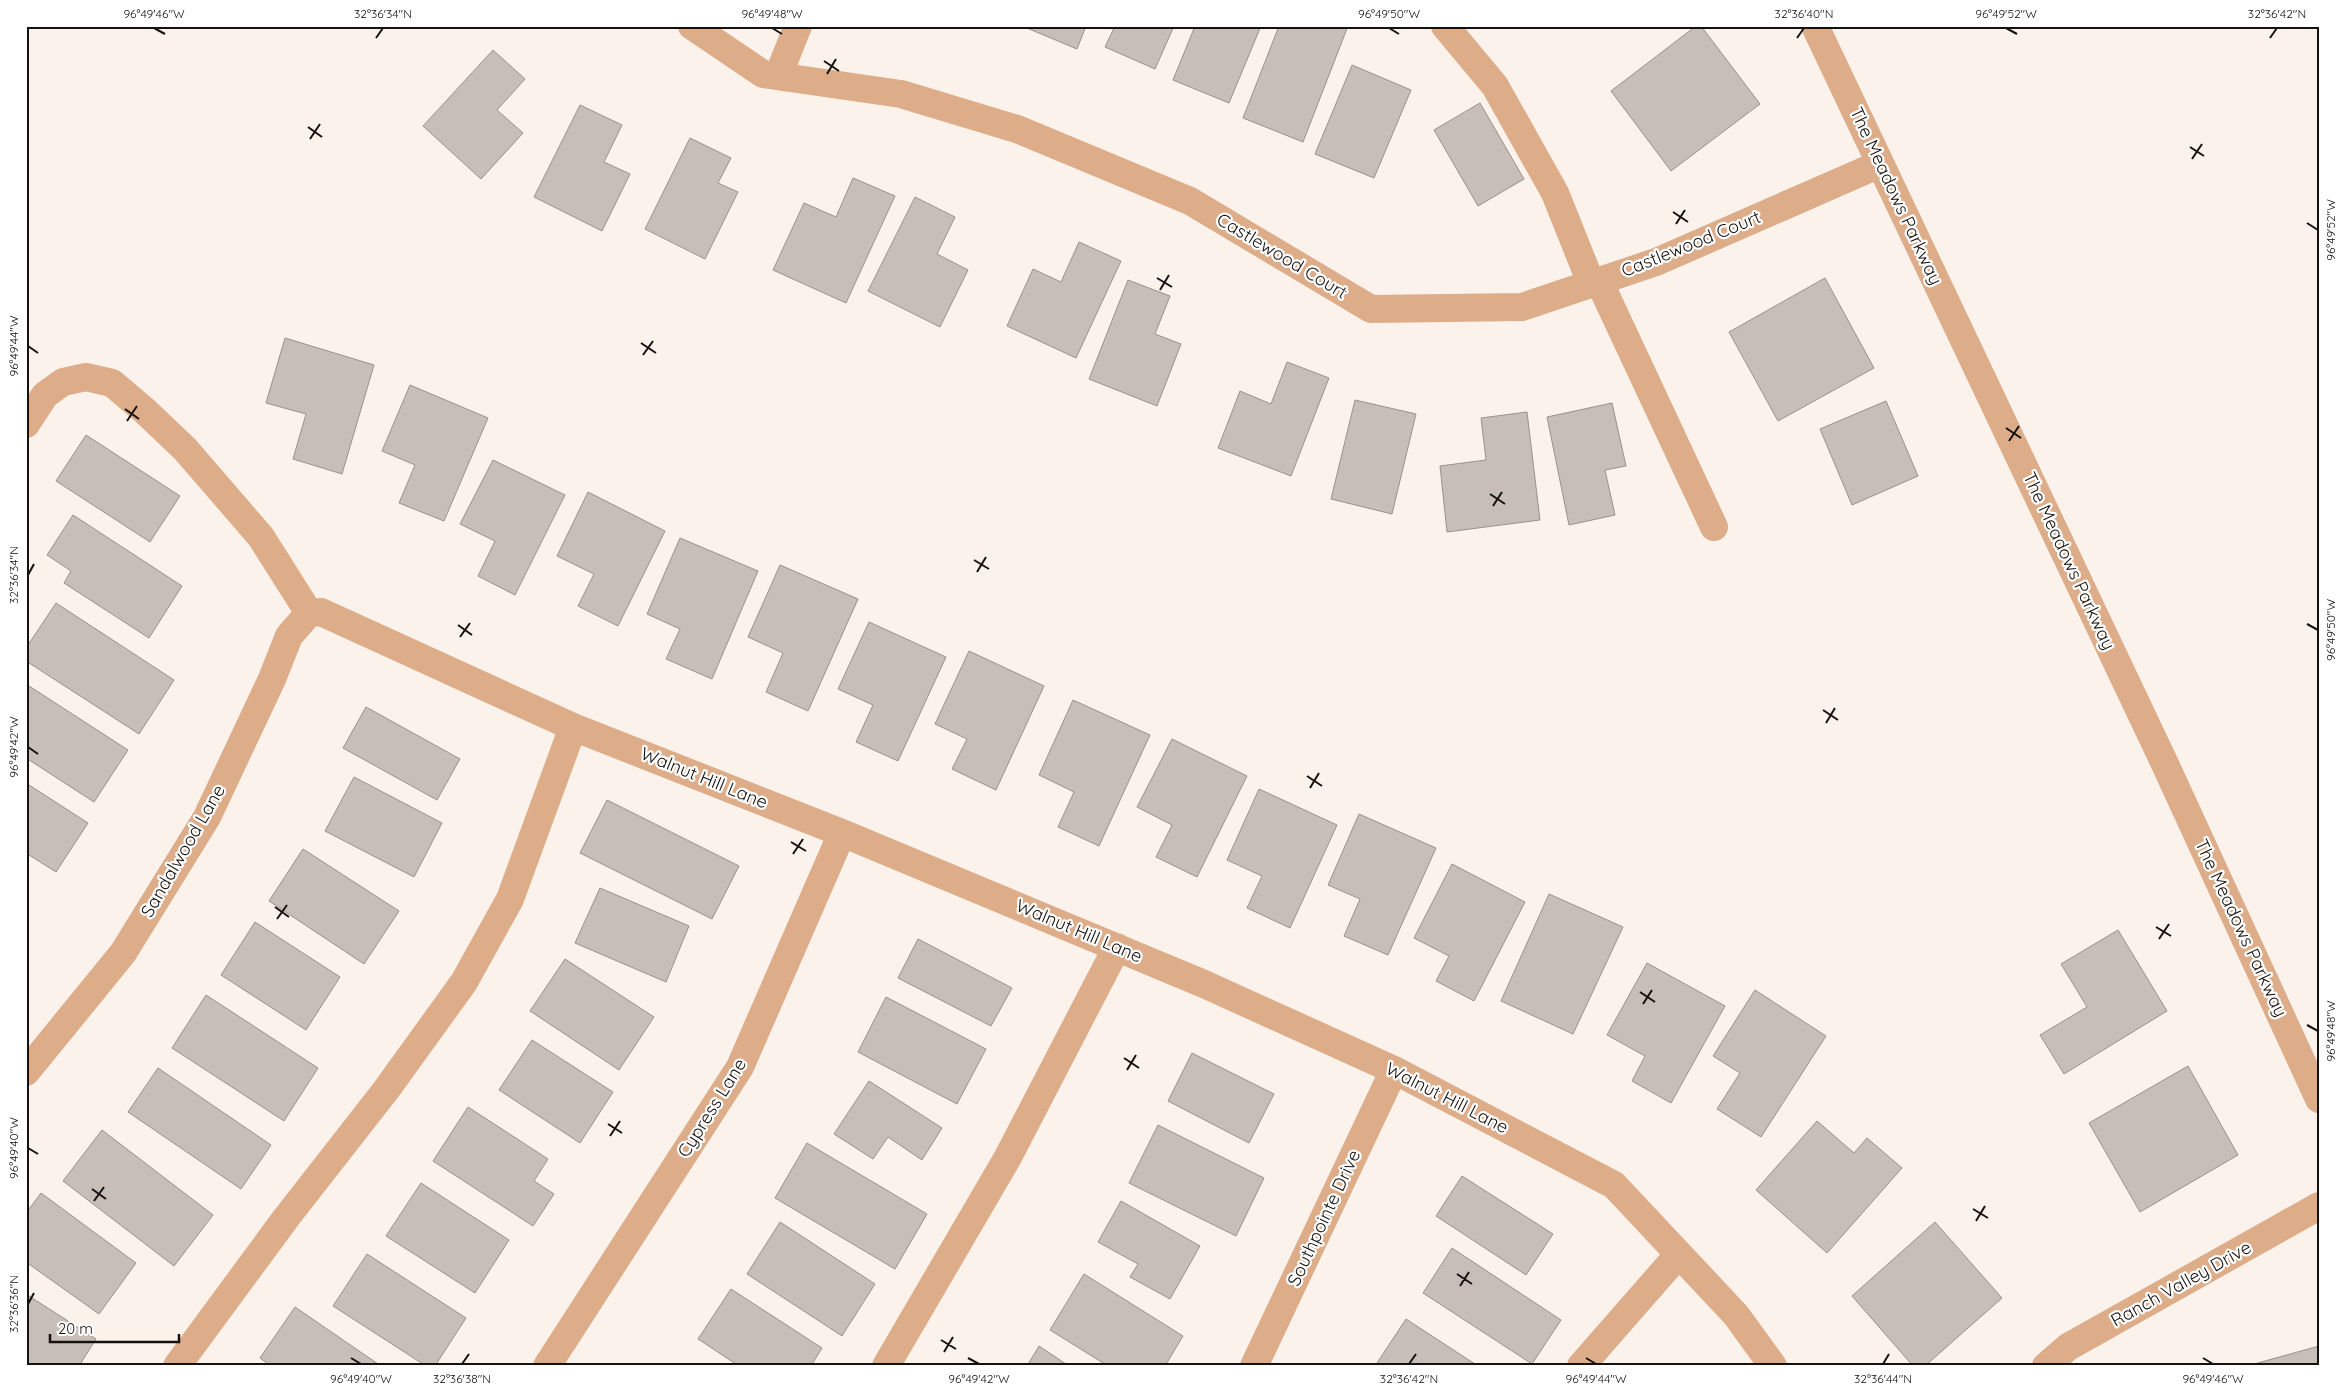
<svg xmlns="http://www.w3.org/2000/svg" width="2345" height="1392" viewBox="0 0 2345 1392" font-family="Quicksand,sans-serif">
  <rect width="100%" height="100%" fill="#fcf2ec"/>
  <path fill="#c7beb7" stroke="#9a918b" d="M 1022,26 L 1086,26 L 1077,49 Z
    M 1115,26 L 1174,26 L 1155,69 L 1105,47 Z
    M 1195,26 L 1261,26 L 1229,103 L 1173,80 Z
    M 1279,26 L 1348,26 L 1303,142 L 1243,118 Z
    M 1696,26 L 1701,26 L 1760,104 L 1671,171 L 1611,91 Z
    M 493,50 L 525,79 L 497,110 L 523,133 L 481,179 L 423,126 Z
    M 1352,65 L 1411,90 L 1374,178 L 1315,154 Z
    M 1480,103 L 1524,179 L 1478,206 L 1434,130 Z
    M 580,105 L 622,125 L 604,162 L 630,174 L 602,231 L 534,197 Z
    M 690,138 L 731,158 L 718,183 L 738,192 L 705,259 L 645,229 Z
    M 853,178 L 895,196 L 846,303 L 773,270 L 804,203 L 836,217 Z
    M 915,197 L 955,217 L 937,254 L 968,270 L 940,327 L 868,291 Z
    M 1079,242 L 1121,261 L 1076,358 L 1007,326 L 1033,269 L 1061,282 Z
    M 1825,278 L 1874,368 L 1778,421 L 1729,332 Z
    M 1128,280 L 1170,296 L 1155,334 L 1181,344 L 1157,406 L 1089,379 Z
    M 285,338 L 374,365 L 342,474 L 293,459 L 306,414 L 266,403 Z
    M 1287,362 L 1329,378 L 1291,476 L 1218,448 L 1240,391 L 1271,404 Z
    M 410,385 L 488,418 L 444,521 L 399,503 L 415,465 L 382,451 Z
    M 1355,400 L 1416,414 L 1392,514 L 1331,499 Z
    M 1886,401 L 1918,476 L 1852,505 L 1820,429 Z
    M 1612,403 L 1626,466 L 1605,470 L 1615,515 L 1569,525 L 1547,417 Z
    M 1527,412 L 1540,520 L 1447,532 L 1440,466 L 1486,460 L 1481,418 Z
    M 86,435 L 180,496 L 150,542 L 56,481 Z
    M 493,460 L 565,495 L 515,595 L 478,576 L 495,541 L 460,524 Z
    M 588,492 L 665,531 L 618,626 L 578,606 L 594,574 L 557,556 Z
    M 73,515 L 182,586 L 149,638 L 64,583 L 71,571 L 47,555 Z
    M 680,538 L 758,571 L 712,679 L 666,659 L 680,629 L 647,614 Z
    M 780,565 L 858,599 L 808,711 L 766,692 L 783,653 L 748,637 Z
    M 56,603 L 174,680 L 139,734 L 26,661 L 26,648 Z
    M 869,622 L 946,657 L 898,761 L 856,742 L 873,705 L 838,689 Z
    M 969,651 L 1044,686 L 996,790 L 952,769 L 967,739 L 935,724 Z
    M 26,684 L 128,750 L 94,802 L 26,758 Z
    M 1073,700 L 1150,735 L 1099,846 L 1058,827 L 1074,792 L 1039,775 Z
    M 366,707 L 460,759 L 437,800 L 343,748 Z
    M 1172,739 L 1247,776 L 1197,877 L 1156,857 L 1172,825 L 1137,807 Z
    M 354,777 L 442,823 L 414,877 L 325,831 Z
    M 26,783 L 88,823 L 56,872 L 26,853 Z
    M 1259,789 L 1337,825 L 1290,928 L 1247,908 L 1262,876 L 1227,860 Z
    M 607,800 L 739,866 L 712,919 L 580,853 Z
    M 1359,814 L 1436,848 L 1388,955 L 1344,936 L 1360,899 L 1328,885 Z
    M 303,849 L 399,911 L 364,964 L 269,901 Z
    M 1452,864 L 1525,902 L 1474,1001 L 1436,981 L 1449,956 L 1414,938 Z
    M 600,888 L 689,926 L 666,982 L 575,943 Z
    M 1549,894 L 1623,927 L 1573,1034 L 1501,1001 Z
    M 255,922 L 340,977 L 306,1030 L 221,975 Z
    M 2118,930 L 2167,1011 L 2064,1074 L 2040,1035 L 2087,1007 L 2061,964 Z
    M 918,939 L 1012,988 L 991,1026 L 898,978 Z
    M 565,959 L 654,1017 L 619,1070 L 530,1011 Z
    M 1647,963 L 1725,1006 L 1671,1103 L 1632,1081 L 1645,1056 L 1607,1035 Z
    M 1755,990 L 1826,1036 L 1761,1137 L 1717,1109 L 1740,1073 L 1713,1056 Z
    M 206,995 L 318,1068 L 284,1121 L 172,1048 Z
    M 886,997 L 986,1049 L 957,1104 L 858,1052 Z
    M 532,1040 L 613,1092 L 580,1143 L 499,1090 Z
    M 1192,1053 L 1274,1094 L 1249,1143 L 1168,1101 Z
    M 2188,1066 L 2238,1155 L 2140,1212 L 2089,1123 Z
    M 158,1068 L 271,1145 L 241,1189 L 128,1112 Z
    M 869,1081 L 942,1128 L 922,1160 L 888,1137 L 873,1159 L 834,1134 Z
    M 468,1107 L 548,1159 L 534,1181 L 554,1194 L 533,1226 L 433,1161 Z
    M 1817,1121 L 1854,1153 L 1867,1138 L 1902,1168 L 1827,1253 L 1756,1190 Z
    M 1158,1125 L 1264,1178 L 1236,1236 L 1129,1183 Z
    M 102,1130 L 213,1215 L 174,1266 L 63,1181 Z
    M 807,1143 L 927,1214 L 895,1269 L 775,1198 Z
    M 1462,1176 L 1553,1234 L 1526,1275 L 1436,1216 Z
    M 421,1183 L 509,1240 L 475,1293 L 386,1236 Z
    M 41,1193 L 136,1263 L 99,1314 L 26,1262 L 26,1213 Z
    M 1121,1201 L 1200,1246 L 1170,1299 L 1130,1277 L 1138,1264 L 1098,1242 Z
    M 780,1222 L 875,1284 L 842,1336 L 747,1274 Z
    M 1935,1222 L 2002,1298 L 1925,1366 L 1913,1366 L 1852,1296 Z
    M 1452,1248 L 1561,1320 L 1532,1364 L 1423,1293 Z
    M 367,1254 L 466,1318 L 435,1366 L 426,1366 L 333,1306 Z
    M 1084,1274 L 1183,1336 L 1165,1366 L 1108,1366 L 1050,1330 Z
    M 731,1289 L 822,1348 L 811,1366 L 739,1366 L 698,1339 Z
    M 26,1294 L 96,1339 L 79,1366 L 26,1366 Z
    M 295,1307 L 381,1366 L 271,1366 L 260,1358 Z
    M 1406,1319 L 1478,1366 L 1375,1366 Z
    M 1039,1346 L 1069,1366 L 1027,1366 Z
    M 2319,1346 L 2319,1366 L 2247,1366 Z"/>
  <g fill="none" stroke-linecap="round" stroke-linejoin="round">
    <path stroke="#ddac88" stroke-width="28" d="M 692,26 L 763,74 L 901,94 L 1017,129 L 1190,201 L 1371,309 L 1522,307 L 1656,262 L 1880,164
      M 1445,26 L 1495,86 L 1555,193 L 1591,283
      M 1815,26 L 2164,762 L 2319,1099
      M 778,76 L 798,26
      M 1599,281 L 1714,527
      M 26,424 L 45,395 L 63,382 L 86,377 L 112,383 L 145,411 L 185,449 L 261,537 L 309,613
      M 309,613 L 321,612 L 573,727 L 842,833 L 1204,984 L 1394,1070 L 1614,1185 L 1736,1315 L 1773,1366
      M 26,1072 L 123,953 L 207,817 L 272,679 L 289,636 L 309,613
      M 177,1366 L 286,1218 L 386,1090 L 464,982 L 510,899 L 573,727
      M 547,1366 L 740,1067 L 842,833
      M 886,1366 L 1008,1157 L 1117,947
      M 1254,1366 L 1394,1070
      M 1581,1366 L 1679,1254
      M 2046,1366 L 2068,1347 L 2319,1206"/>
  </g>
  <path fill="none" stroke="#14110f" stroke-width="2" d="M 154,28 L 165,34M 772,28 L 782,34M 1389,28 L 1399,34M 2006,28 L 2017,34M 376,38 L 383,28M 1797,38 L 1804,28M 2270,38 L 2277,28M 824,61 L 839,71M 827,74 L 836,59M 308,127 L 322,137M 310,139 L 320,124M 2190,147 L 2204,156M 2192,159 L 2202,144M 1673,212 L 1688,222M 2307,223 L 2318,230M 1676,224 L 1685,210M 1157,278 L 1172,287M 1160,290 L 1169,275M 641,343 L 656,353M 28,346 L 38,353M 643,355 L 653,341M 125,409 L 139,419M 127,421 L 137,406M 2006,428 L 2021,438M 2009,441 L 2019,426M 1490,494 L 1505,504M 1493,506 L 1502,492M 974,560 L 989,569M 977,572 L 986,557M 28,575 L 34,564M 2307,624 L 2318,630M 458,625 L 472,635M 460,637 L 470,623M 1823,710 L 1838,720M 1826,723 L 1835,708M 28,747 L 38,754M 1307,776 L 1322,786M 1310,788 L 1319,773M 791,842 L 806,851M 793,854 L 803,839M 275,907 L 289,917M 277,919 L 287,905M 2156,927 L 2171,936M 2159,939 L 2169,924M 1640,992 L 1655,1002M 1643,1004 L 1652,990M 2307,1025 L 2318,1031M 1124,1058 L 1139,1068M 1127,1070 L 1136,1055M 608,1124 L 622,1133M 610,1136 L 620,1121M 28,1148 L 38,1154M 92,1189 L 106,1199M 94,1201 L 104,1187M 1973,1209 L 1988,1218M 1976,1221 L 1985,1206M 1457,1274 L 1472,1284M 1460,1286 L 1469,1272M 28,1304 L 34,1293M 941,1340 L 956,1349M 944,1352 L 953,1337M 351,1358 L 361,1364M 968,1358 L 979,1364M 1586,1358 L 1596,1364M 2203,1358 L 2213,1364M 462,1364 L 469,1354M 1409,1364 L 1416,1354M 1883,1364 L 1889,1354"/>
  <g text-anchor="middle" stroke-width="4.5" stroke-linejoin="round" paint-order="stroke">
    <g font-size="18" fill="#14110f" stroke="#fff">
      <text transform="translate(1896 196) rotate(65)" y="6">The Meadows Parkway</text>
      <text transform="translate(1691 244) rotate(-22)" y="6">Castlewood Court</text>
      <text transform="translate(1282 256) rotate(31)" y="6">Castlewood Court</text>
      <text transform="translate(2069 561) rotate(65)" y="6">The Meadows Parkway</text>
      <text transform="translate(704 778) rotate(22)" y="6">Walnut Hill Lane</text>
      <text transform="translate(183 851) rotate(-60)" y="6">Sandalwood Lane</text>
      <text transform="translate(2241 928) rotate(65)" y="6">The Meadows Parkway</text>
      <text transform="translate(1079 931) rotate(23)" y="6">Walnut Hill Lane</text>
      <text transform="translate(1447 1098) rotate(27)" y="6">Walnut Hill Lane</text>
      <text transform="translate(712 1108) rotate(-58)" y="6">Cypress Lane</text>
      <text transform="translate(1324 1218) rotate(-65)" y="6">Southpointe Drive</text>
      <text transform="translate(2181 1284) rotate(-29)" y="6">Ranch Valley Drive</text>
    </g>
  </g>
  <rect width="2345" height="1392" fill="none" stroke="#ffffff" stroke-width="55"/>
  <path d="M50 1334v8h129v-8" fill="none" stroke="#14110f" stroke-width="2.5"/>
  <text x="58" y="1334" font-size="15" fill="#14110f" stroke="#ffffff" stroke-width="4" paint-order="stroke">20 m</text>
  <rect x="28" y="28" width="2290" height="1336" fill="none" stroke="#14110f" stroke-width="2"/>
  <g font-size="12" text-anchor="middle" fill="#14110f">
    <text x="154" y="18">96°49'46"W</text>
    <text x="383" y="18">32°36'34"N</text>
    <text x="772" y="18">96°49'48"W</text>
    <text x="1389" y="18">96°49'50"W</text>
    <text x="1804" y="18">32°36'40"N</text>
    <text x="2006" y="18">96°49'52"W</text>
    <text x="2277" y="18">32°36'42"N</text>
    <text transform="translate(2331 230) rotate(-90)" y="4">96°49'52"W</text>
    <text transform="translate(14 346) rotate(-90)" y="4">96°49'44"W</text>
    <text transform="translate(14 575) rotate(-90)" y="4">32°36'34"N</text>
    <text transform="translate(2331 630) rotate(-90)" y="4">96°49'50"W</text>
    <text transform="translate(14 747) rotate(-90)" y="4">96°49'42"W</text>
    <text transform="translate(2331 1031) rotate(-90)" y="4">96°49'48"W</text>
    <text transform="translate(14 1148) rotate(-90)" y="4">96°49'40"W</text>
    <text transform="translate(14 1304) rotate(-90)" y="4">32°36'36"N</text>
    <text x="361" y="1383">96°49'40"W</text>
    <text x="462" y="1383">32°36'38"N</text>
    <text x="979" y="1383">96°49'42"W</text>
    <text x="1409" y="1383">32°36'42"N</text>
    <text x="1596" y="1383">96°49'44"W</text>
    <text x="1883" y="1383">32°36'44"N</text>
    <text x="2213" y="1383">96°49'46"W</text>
  </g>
</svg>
